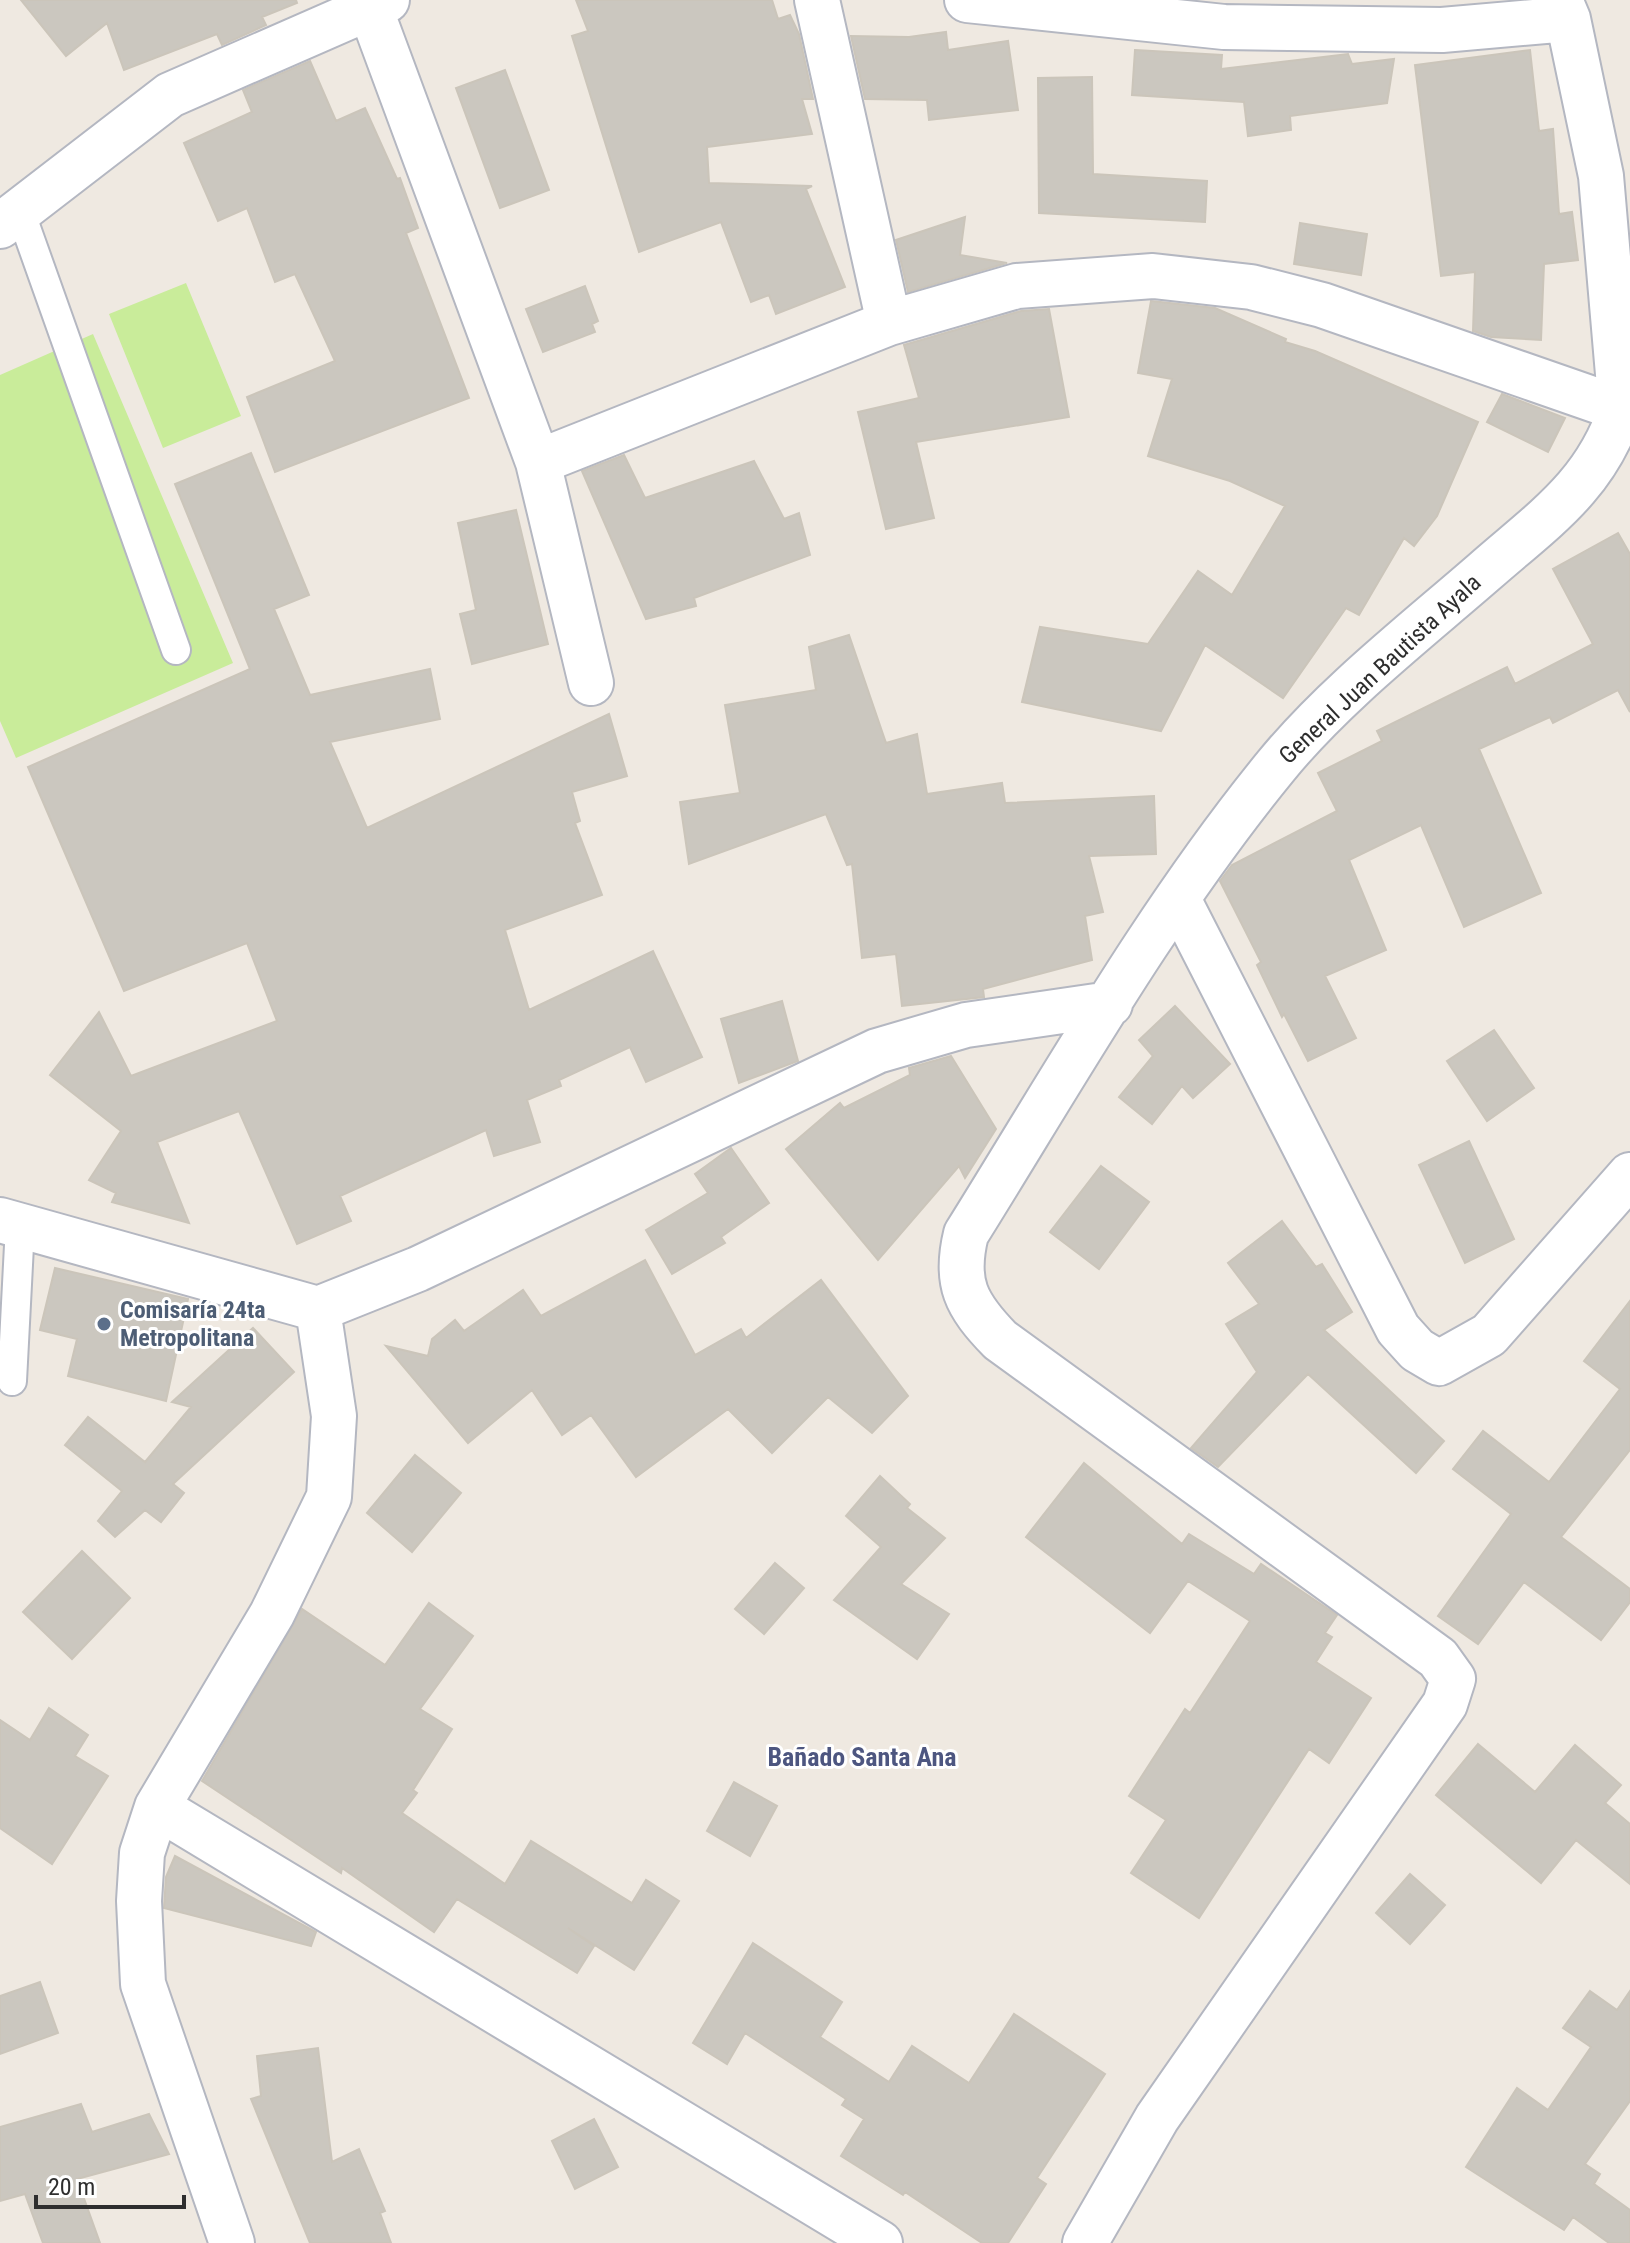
<svg xmlns="http://www.w3.org/2000/svg" width="1630" height="2243" viewBox="0 0 1630 2243" font-family="'Roboto Condensed',sans-serif">
  <rect width="100%" height="100%" fill="#efe9e1"/>
  <path fill="#c9ec9a" d="M 186,283 L 241,416 L 163,448 L 109,314 Z
    M 93,334 L 233,663 L 16,758 L 0,721 L 0,375 Z"/>
  <path fill="#cbc7bf" stroke="#cbc5ba" stroke-width="2" d="M 21,0 L 296,0 L 297,3 L 262,17 L 266,25 L 222,45 L 217,34 L 124,70 L 107,23 L 66,56 Z
    M 576,0 L 772,0 L 778,19 L 790,15 L 799,34 L 813,99 L 802,99 L 812,134 L 707,147 L 709,183 L 812,186 L 806,189 L 845,287 L 776,314 L 769,295 L 751,302 L 721,222 L 639,252 L 572,36 L 588,31 Z
    M 946,32 L 948,50 L 1008,41 L 1018,110 L 929,120 L 927,100 L 865,99 L 851,36 L 909,37 Z
    M 1135,50 L 1222,55 L 1221,69 L 1348,54 L 1352,64 L 1394,59 L 1387,103 L 1290,116 L 1291,130 L 1248,136 L 1244,102 L 1132,95 Z
    M 1530,50 L 1539,131 L 1553,129 L 1559,214 L 1572,212 L 1578,260 L 1544,264 L 1541,340 L 1491,337 L 1473,331 L 1475,272 L 1441,276 L 1415,65 Z
    M 310,61 L 336,121 L 365,108 L 397,179 L 400,178 L 418,228 L 406,233 L 469,398 L 275,472 L 247,397 L 335,361 L 295,274 L 275,282 L 247,208 L 218,221 L 184,143 L 252,112 L 243,90 Z
    M 505,70 L 549,190 L 500,208 L 456,88 Z
    M 1092,77 L 1093,174 L 1207,181 L 1205,222 L 1039,213 L 1038,78 Z
    M 965,217 L 960,255 L 1007,263 L 908,292 L 896,240 Z
    M 1300,223 L 1367,234 L 1361,275 L 1294,264 Z
    M 585,286 L 598,321 L 592,324 L 595,332 L 543,352 L 526,309 Z
    M 1151,301 L 1215,308 L 1286,339 L 1285,342 L 1315,351 L 1478,422 L 1437,516 L 1414,546 L 1404,538 L 1359,615 L 1346,608 L 1283,698 L 1205,645 L 1161,731 L 1022,702 L 1040,627 L 1148,644 L 1198,571 L 1232,595 L 1285,506 L 1230,481 L 1148,456 L 1172,379 L 1138,373 Z
    M 1049,309 L 1069,417 L 916,442 L 934,518 L 886,529 L 858,412 L 919,398 L 904,345 L 1021,311 Z
    M 1502,394 L 1565,418 L 1548,452 L 1487,422 Z
    M 251,453 L 309,595 L 274,609 L 310,695 L 430,669 L 440,719 L 330,742 L 367,828 L 609,714 L 627,776 L 572,792 L 580,821 L 575,823 L 602,895 L 505,930 L 529,1010 L 653,951 L 702,1057 L 646,1082 L 630,1047 L 559,1080 L 561,1086 L 527,1100 L 540,1142 L 494,1156 L 486,1130 L 340,1196 L 351,1221 L 297,1244 L 239,1111 L 157,1142 L 189,1223 L 112,1202 L 116,1193 L 89,1180 L 121,1131 L 50,1075 L 99,1012 L 131,1076 L 277,1021 L 247,943 L 124,991 L 28,767 L 250,669 L 175,484 Z
    M 624,455 L 645,498 L 754,461 L 784,519 L 799,513 L 810,555 L 694,598 L 696,606 L 646,619 L 582,471 Z
    M 516,510 L 548,644 L 472,664 L 460,614 L 476,610 L 458,523 Z
    M 1618,533 L 1630,554 L 1630,712 L 1618,690 L 1553,723 L 1550,717 L 1479,749 L 1541,893 L 1464,927 L 1421,825 L 1349,860 L 1386,950 L 1325,976 L 1356,1038 L 1308,1061 L 1284,1014 L 1282,1017 L 1257,965 L 1261,962 L 1220,881 L 1232,865 L 1337,811 L 1318,773 L 1382,741 L 1377,731 L 1507,667 L 1515,684 L 1593,644 L 1553,569 Z
    M 849,635 L 886,743 L 917,734 L 927,794 L 1002,783 L 1005,803 L 1154,796 L 1156,854 L 1089,856 L 1103,912 L 1085,916 L 1092,960 L 983,989 L 984,997 L 902,1006 L 896,954 L 862,958 L 852,864 L 847,865 L 826,814 L 689,864 L 680,802 L 740,793 L 725,705 L 816,690 L 809,647 Z
    M 782,1001 L 798,1061 L 739,1083 L 721,1019 Z
    M 1175,1006 L 1230,1064 L 1193,1098 L 1182,1086 L 1152,1124 L 1119,1097 L 1153,1056 L 1139,1040 Z
    M 1494,1030 L 1534,1088 L 1487,1121 L 1447,1061 Z
    M 951,1056 L 996,1129 L 965,1178 L 959,1166 L 878,1260 L 786,1149 L 840,1103 L 844,1108 L 910,1075 L 909,1068 Z
    M 1469,1141 L 1514,1239 L 1465,1263 L 1419,1165 Z
    M 731,1148 L 769,1203 L 721,1237 L 725,1243 L 672,1274 L 646,1230 L 708,1193 L 695,1174 Z
    M 1101,1166 L 1149,1202 L 1099,1269 L 1050,1232 Z
    M 1282,1221 L 1316,1267 L 1322,1264 L 1352,1312 L 1324,1330 L 1444,1441 L 1416,1473 L 1308,1374 L 1218,1467 L 1191,1448 L 1257,1372 L 1226,1324 L 1259,1304 L 1228,1263 Z
    M 645,1260 L 695,1355 L 741,1329 L 746,1338 L 821,1280 L 908,1396 L 872,1433 L 828,1397 L 772,1453 L 728,1409 L 636,1477 L 591,1415 L 562,1435 L 532,1390 L 468,1443 L 386,1346 L 428,1356 L 432,1339 L 455,1320 L 464,1331 L 523,1290 L 541,1316 Z
    M 55,1268 L 188,1299 L 166,1401 L 68,1376 L 77,1339 L 40,1330 Z
    M 1630,1301 L 1630,1450 L 1561,1537 L 1630,1589 L 1630,1602 L 1601,1640 L 1524,1582 L 1478,1644 L 1438,1616 L 1511,1514 L 1453,1469 L 1483,1431 L 1549,1482 L 1620,1389 L 1584,1361 Z
    M 253,1328 L 294,1372 L 173,1484 L 184,1493 L 161,1522 L 145,1510 L 115,1537 L 98,1521 L 122,1491 L 65,1445 L 88,1417 L 145,1462 L 191,1407 L 172,1402 Z
    M 415,1455 L 461,1493 L 412,1552 L 367,1513 Z
    M 1084,1463 L 1182,1544 L 1189,1534 L 1254,1574 L 1261,1564 L 1337,1615 L 1325,1633 L 1332,1637 L 1316,1662 L 1371,1698 L 1329,1763 L 1309,1749 L 1199,1918 L 1131,1873 L 1166,1820 L 1129,1796 L 1185,1709 L 1190,1713 L 1250,1621 L 1188,1581 L 1150,1633 L 1026,1537 Z
    M 880,1476 L 910,1504 L 907,1508 L 945,1538 L 901,1584 L 949,1614 L 917,1659 L 834,1600 L 881,1547 L 846,1516 Z
    M 82,1551 L 130,1598 L 72,1659 L 23,1612 Z
    M 775,1563 L 804,1588 L 764,1634 L 735,1609 Z
    M 429,1603 L 473,1636 L 420,1709 L 452,1729 L 413,1790 L 417,1793 L 402,1813 L 505,1884 L 531,1841 L 632,1903 L 646,1880 L 679,1901 L 634,1970 L 568,1928 L 594,1946 L 577,1973 L 457,1899 L 434,1932 L 342,1868 L 341,1873 L 202,1781 L 302,1609 L 385,1665 Z
    M 49,1708 L 88,1735 L 75,1756 L 108,1776 L 52,1864 L 0,1828 L 0,1720 L 30,1740 Z
    M 1478,1744 L 1535,1792 L 1575,1745 L 1621,1785 L 1605,1803 L 1630,1824 L 1630,1884 L 1576,1840 L 1541,1883 L 1436,1795 Z
    M 734,1782 L 777,1806 L 750,1856 L 707,1831 Z
    M 175,1856 L 316,1932 L 311,1946 L 164,1908 L 166,1877 Z
    M 1410,1874 L 1445,1905 L 1410,1944 L 1376,1913 Z
    M 753,1943 L 842,2002 L 820,2037 L 889,2082 L 912,2046 L 969,2083 L 1014,2014 L 1105,2074 L 1037,2178 L 1046,2184 L 1008,2243 L 982,2243 L 905,2192 L 903,2195 L 841,2156 L 864,2119 L 842,2105 L 846,2099 L 745,2033 L 727,2064 L 693,2043 Z
    M 40,1982 L 58,2033 L 0,2054 L 0,1996 Z
    M 1590,1991 L 1617,2010 L 1630,1991 L 1630,2101 L 1585,2164 L 1600,2174 L 1594,2184 L 1630,2210 L 1630,2243 L 1609,2243 L 1573,2217 L 1564,2230 L 1466,2167 L 1517,2088 L 1548,2110 L 1591,2047 L 1563,2028 Z
    M 318,2048 L 332,2162 L 359,2149 L 385,2211 L 380,2213 L 391,2243 L 310,2243 L 251,2099 L 261,2096 L 257,2056 Z
    M 81,2104 L 92,2132 L 149,2114 L 169,2154 L 77,2179 L 100,2243 L 43,2243 L 25,2194 L 0,2201 L 0,2127 Z
    M 594,2119 L 618,2167 L 575,2189 L 552,2141 Z"/>
  <g fill="none" stroke-linecap="round" stroke-linejoin="round">
    <defs>
      <path id="lane" d="M 20,211 L 176,650
        M 12,1381 L 20,1226"/>
      <path id="street" d="M 817,0 L 889,323
        M 967,0 L 1224,27 L 1442,30 L 1568,19
        M 370,8 L 538,462 L 591,683
        M 0,226 L 170,95 L 387,0
        M 538,462 L 889,323 L 1017,286 L 1153,276 L 1251,287 L 1322,305 L 1621,409 L 1630,417
        M 1178,899 L 1398,1329 L 1417,1350 L 1439,1363 L 1489,1335 L 1630,1175
        M 0,1220 L 318,1309 L 418,1269 L 877,1051 L 966,1025 L 1110,1004
        M 157,1807 L 880,2243
        M 232,2243 L 143,1984 L 139,1901 L 142,1853 L 157,1807 L 272,1614 L 329,1497 L 334,1416 L 318,1309
        M 1085,2243 L 1157,2118 L 1445,1704 L 1453,1679 L 1438,1658 L 1000,1340 C 966,1305 954,1283 966,1234 C 1064,1077 1158,910 1276,766 C 1333,696 1415,632 1484,572 C 1543,520 1595,487 1621,409 L 1601,176 L 1568,19 L 1560,0"/>
    </defs>
    <use href="#lane" stroke="#b4b7c1" stroke-width="32"/>
    <use href="#street" stroke="#b4b7c1" stroke-width="48"/>
    <use href="#lane" stroke="#fff" stroke-width="28"/>
    <use href="#street" stroke="#fff" stroke-width="44"/>
  </g>
  <circle fill="#5c6f8a" stroke="#fff" stroke-width="3" cx="104" cy="1324" r="8"/>
  <g text-anchor="middle" stroke-width="6" stroke-linejoin="round" paint-order="stroke">
    <g font-size="24" fill="#2e2e2e" stroke="#fff">
      <text transform="translate(1380 669) rotate(-43)" y="8">General Juan Bautista Ayala</text>
    </g>
    <g font-size="24" font-weight="bold" fill="#4e5e75" stroke="#fff" text-anchor="start">
      <text x="120" y="1318">Comisaría 24ta<tspan x="120" dy="28">Metropolitana</tspan></text>
    </g>
    <g font-size="26" font-weight="bold" fill="#4d5680" stroke="#fff">
      <text x="862" y="1766">Bañado Santa Ana</text>
    </g>
  </g>
  <path d="M36 2195v12h148v-12" fill="none" stroke="#2e2e2e" stroke-width="4"/>
  <text x="48" y="2195" font-size="24" fill="#2e2e2e" stroke="#ffffff" stroke-width="6" paint-order="stroke">20 m</text>
</svg>
